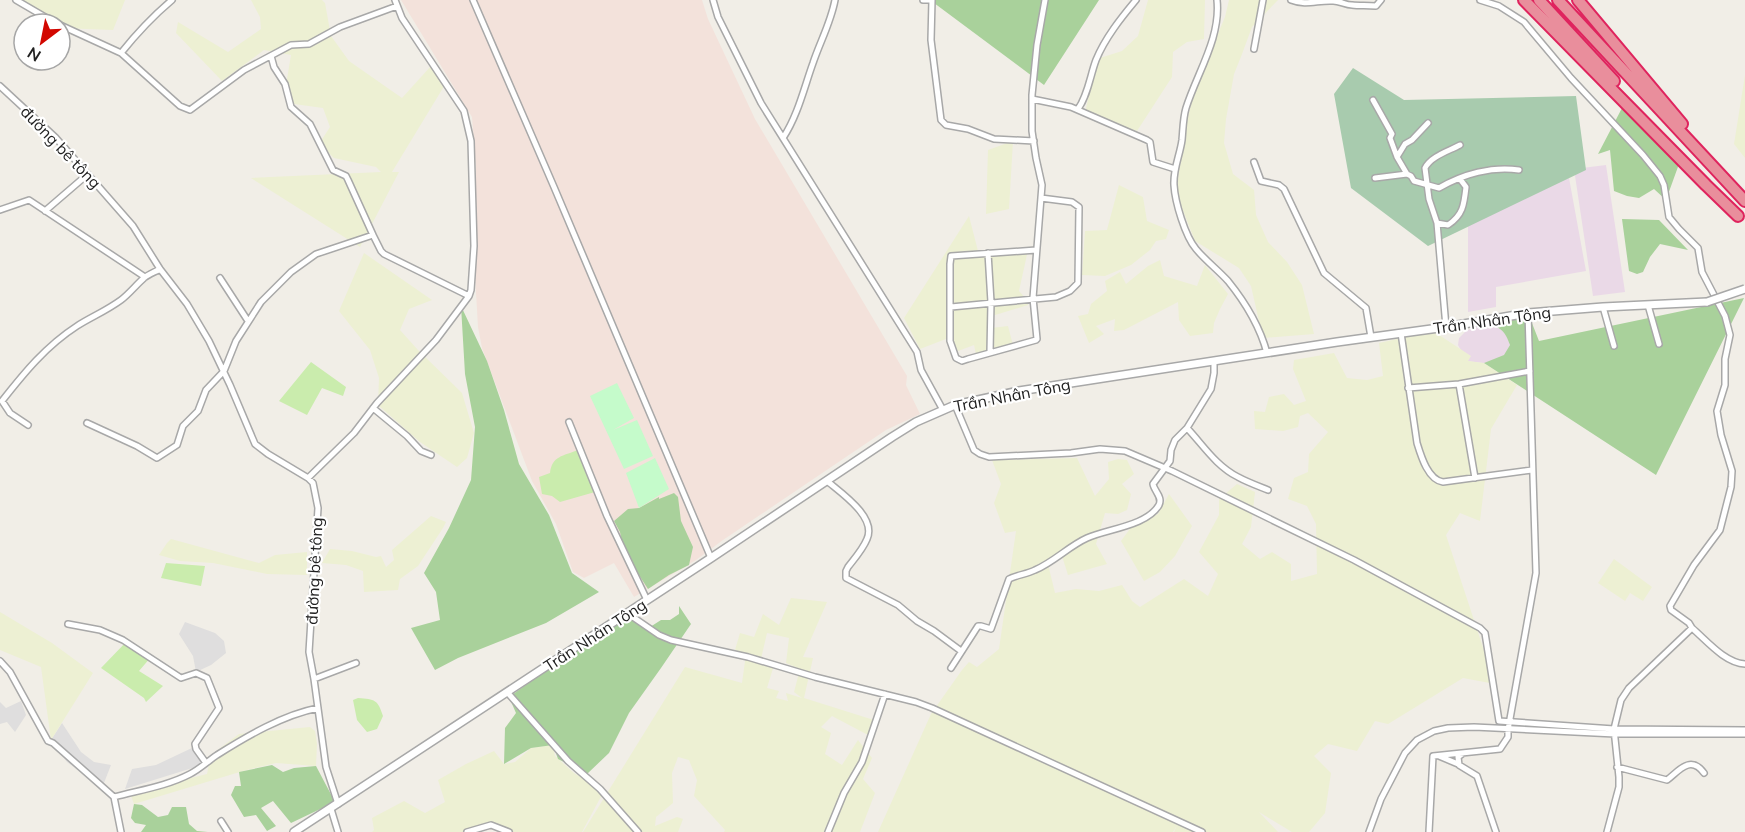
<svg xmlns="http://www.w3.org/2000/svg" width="1745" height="832" viewBox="0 0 1745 832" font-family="Mulish,sans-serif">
  <rect width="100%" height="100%" fill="#f1eee7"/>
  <path fill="#dfdede" d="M 185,622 L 215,633 L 224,641 L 226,653 L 211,665 L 196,672 L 193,656 L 179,634 Z
    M 21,701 L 26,715 L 15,732 L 7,722 L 0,724 L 0,702 L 6,708 Z
    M 62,723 L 81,752 L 94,762 L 111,765 L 102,788 L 67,762 L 51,740 Z
    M 194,747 L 202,765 L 125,789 L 132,769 L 156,765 Z"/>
  <path fill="#ead9e7" d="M 1606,165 L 1625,292 L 1593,296 L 1574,169 Z
    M 1569,178 L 1586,271 L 1496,287 L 1496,307 L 1468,312 L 1468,210 Z
    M 1478,325 L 1500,328 L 1506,333 L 1510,345 L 1505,355 L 1490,364 L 1467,361 L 1458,345 L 1459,338 L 1466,331 Z"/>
  <path fill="#f3e2db" d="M 401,0 L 702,0 L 708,19 L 755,119 L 907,376 L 906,385 L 920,414 L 886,430 L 723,540 L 696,560 L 634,597 L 614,563 L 584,578 L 573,572 L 556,524 L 532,481 L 482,348 L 478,327 L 475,275 L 476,168 L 472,117 Z"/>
  <path fill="#edf0d3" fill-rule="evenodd" d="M 13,0 L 125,0 L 113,30 L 60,28 L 60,24 L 47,24 Z
    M 251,0 L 322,0 L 325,3 L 331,36 L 349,61 L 402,98 L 431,66 L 446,83 L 392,172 L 399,172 L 360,247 L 251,178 L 381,172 L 376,167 L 334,158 L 319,144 L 330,127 L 323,108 L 294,104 L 286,85 L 291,55 L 264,50 L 222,81 L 176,33 L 178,22 L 228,52 L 261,29 L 260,17 Z
    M 1148,0 L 1205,0 L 1204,39 L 1187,42 L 1173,52 L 1172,77 L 1137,131 L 1085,113 L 1093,77 L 1100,58 L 1122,51 L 1138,36 Z
    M 1229,0 L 1278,0 L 1252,27 L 1242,54 L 1234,74 L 1226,119 L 1224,143 L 1233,174 L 1254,190 L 1256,215 L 1268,242 L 1287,262 L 1302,285 L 1314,334 L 1264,338 L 1261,330 L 1251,286 L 1239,268 L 1195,241 L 1176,193 L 1185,130 L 1195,88 L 1225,17 Z
    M 1745,75 L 1745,158 L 1734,144 Z
    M 1013,141 L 1009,209 L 986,214 L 988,150 Z
    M 1119,185 L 1143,197 L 1147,221 L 1169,230 L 1166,239 L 1156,241 L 1150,250 L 1131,265 L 1105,276 L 1082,275 L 1085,231 L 1107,230 Z
    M 969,216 L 978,251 L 1028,250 L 1019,291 L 1028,301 L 1028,305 L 992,316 L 991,328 L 1008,326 L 1013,345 L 977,359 L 974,345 L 958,351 L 951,337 L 920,349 L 904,318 Z
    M 364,253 L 432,300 L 409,309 L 400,330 L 418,350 L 462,393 L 474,433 L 467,458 L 457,467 L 420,442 L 378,405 L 379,378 L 370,350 L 339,311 Z
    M 1160,260 L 1164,276 L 1197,286 L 1205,265 L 1228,294 L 1220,309 L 1214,323 L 1213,333 L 1190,336 L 1179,320 L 1178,302 L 1124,330 L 1114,331 L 1115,319 L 1096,326 L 1104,334 L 1089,343 L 1078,316 L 1088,314 L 1091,304 L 1107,291 L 1105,281 L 1120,272 L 1126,284 L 1148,266 Z
    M 1433,331 L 1471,356 L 1468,361 L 1484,363 L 1517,385 L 1491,429 L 1480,521 L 1460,513 L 1446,535 L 1495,684 L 1463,678 L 1388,724 L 1375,721 L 1357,751 L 1328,744 L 1314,756 L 1331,773 L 1325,813 L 1309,832 L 1292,832 L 1259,812 L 1278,832 L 1174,832 L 1177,825 L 1173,832 L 878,832 L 931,714 L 962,670 L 969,662 L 977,667 L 999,649 L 1016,531 L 1005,533 L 994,503 L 1001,484 L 992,460 L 1077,458 L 1095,496 L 1109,479 L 1108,462 L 1118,459 L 1127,460 L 1134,474 L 1122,484 L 1131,494 L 1127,510 L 1118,514 L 1105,513 L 1096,544 L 1107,564 L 1068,575 L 1062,556 L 1048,564 L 1055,593 L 1076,589 L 1099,591 L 1122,585 L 1132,601 L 1140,607 L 1184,579 L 1208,596 L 1218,574 L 1199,552 L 1219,515 L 1219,499 L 1237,484 L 1255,492 L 1251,527 L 1242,544 L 1260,559 L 1272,552 L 1291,564 L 1291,581 L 1317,574 L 1316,524 L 1307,506 L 1288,499 L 1294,478 L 1308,472 L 1309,454 L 1328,432 L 1308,413 L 1300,416 L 1298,427 L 1283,431 L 1255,429 L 1254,411 L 1265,412 L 1269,397 L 1284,394 L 1294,405 L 1306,401 L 1293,369 L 1294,360 L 1334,353 L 1347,378 L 1367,380 L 1383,376 L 1379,343 Z
    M 1169,494 L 1192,526 L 1175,556 L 1160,572 L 1144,581 L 1121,541 L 1132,526 L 1158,514 Z
    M 431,516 L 446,522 L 443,528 L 418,566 L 400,579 L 398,590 L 364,592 L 363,571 L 346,565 L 322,563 L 330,549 L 352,551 L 376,557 L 381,556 L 386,567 L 394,560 L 392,550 Z
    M 171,539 L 259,563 L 275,555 L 307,552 L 307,575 L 267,574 L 213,563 L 180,561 L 159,555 L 167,543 Z
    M 1614,559 L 1652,587 L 1643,601 L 1630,593 L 1625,601 L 1598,583 Z
    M 791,598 L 827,602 L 803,657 L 813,658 L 804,698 L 877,721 L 868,735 L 832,716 L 821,727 L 831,733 L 825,754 L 842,765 L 858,740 L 872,758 L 863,779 L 875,793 L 860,832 L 724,832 L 725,830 L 694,796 L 697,780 L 689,760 L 678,757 L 672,773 L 673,803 L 656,817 L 655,826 L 677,817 L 683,819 L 678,832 L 583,832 L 685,667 L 742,683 L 746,654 L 735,650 L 740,633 L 754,637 L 763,614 L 779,625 ZM 767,633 L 789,638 L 786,663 L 800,669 L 794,692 L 802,698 L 786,693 L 788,701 L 776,698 L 779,691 L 767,688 L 774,665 L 760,663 Z
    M 0,612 L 52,643 L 93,673 L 51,740 L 41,667 L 0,650 Z
    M 310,727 L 315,731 L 317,744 L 316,766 L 276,763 L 243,771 L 134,804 L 130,793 L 207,774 L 211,755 L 239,734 Z
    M 553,745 L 555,756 L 574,773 L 604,791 L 582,832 L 507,832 L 491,826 L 471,832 L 372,832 L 374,830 L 372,818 L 404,801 L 425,813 L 445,802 L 438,780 L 466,764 L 494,751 L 504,764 L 515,762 L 531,748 Z"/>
  <path fill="#caecad" d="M 311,362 L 346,387 L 343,396 L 322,388 L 307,415 L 279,401 Z
    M 578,450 L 595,492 L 560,502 L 552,496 L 542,494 L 539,477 L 550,473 C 552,456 563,456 578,450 Z
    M 166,563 L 205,566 L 201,586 L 161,578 Z
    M 128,640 L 151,657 L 139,671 L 163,686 L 146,702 L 144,698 L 101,668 Z
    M 358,698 C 375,699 378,700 383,716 L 377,729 L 367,732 L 357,720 L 353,700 Z"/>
  <path fill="#a9d19b" d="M 930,0 L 1099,0 L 1044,85 Z
    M 1622,108 L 1679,164 L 1666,200 L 1654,189 L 1639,198 L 1627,196 L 1614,191 L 1610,150 L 1598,154 Z
    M 1622,219 L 1659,220 L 1688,250 L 1660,244 L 1650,257 L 1643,272 L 1637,274 L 1629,271 Z
    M 1744,298 L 1656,475 L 1484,363 L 1504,355 L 1510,345 C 1505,331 1502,329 1489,323 L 1528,313 L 1539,341 Z
    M 461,306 L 487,361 L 504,410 L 519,464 L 549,515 L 572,573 L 599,592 L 546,623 L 458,658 L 435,670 L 411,628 L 440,620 L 436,592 L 424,573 L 449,528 L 471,480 L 475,427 L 465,374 Z
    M 674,493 L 678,497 L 681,521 L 693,547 L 689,565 L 669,575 L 648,589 L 624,552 L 620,532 L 614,521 L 628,509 L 639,508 L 659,497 L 659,499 Z
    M 679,606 L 691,624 L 661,668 L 629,713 L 609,753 L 587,774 L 558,759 L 553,745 L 531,748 L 504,764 L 505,728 L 516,713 L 509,697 L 568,655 L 623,621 L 633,613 L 647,629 L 661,620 L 670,620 L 679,614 Z
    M 272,765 L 283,772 L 294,768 L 316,766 L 335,802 L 291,823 L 273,801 L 261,808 L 276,826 L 267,831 L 256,815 L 244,817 L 231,795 L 235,786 L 241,786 L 239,772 Z
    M 134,804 L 142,805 L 158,817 L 168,815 L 172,807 L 186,807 L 189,824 L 197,831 L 208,832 L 141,832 L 146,825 L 135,823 L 131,818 Z"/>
  <path fill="#a8cbae" d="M 1353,68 L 1404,100 L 1576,96 L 1586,170 L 1428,246 L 1351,188 L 1334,94 Z"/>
  <path fill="#c5fbcb" d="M 617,383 L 634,418 L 613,430 L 637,420 L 653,456 L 624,469 L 590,396 Z
    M 655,458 L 669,489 L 639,508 L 626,473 Z"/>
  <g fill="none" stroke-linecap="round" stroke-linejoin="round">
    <defs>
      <path id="minor" d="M 16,0 L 57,24
        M 473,0 L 554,187 L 711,558
        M 713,0 L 718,17 L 761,103 L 917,352 L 921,370 L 943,410
        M 923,0 L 929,0
        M 932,0 L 931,40 L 941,120 L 946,125 L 968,129 L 994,139 L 1034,141
        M 1217,0 C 1221,38 1197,73 1186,108 C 1183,118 1183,130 1182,140 C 1180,155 1173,169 1174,185 C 1175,202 1185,236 1196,249 C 1206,261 1218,270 1228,281 C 1245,302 1260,327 1267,353
        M 1291,0 C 1306,6 1318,0 1333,1 C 1340,1 1345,5 1352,5 C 1360,6 1367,5 1376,6 L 1381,0
        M 1480,0 L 1499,6 L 1524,22 L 1571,78 L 1643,155 L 1660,176 L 1664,185 L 1669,217 L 1679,229 L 1698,248 L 1702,272 L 1725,316 L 1730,335 L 1725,359 L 1725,385 L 1717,411 L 1721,435 L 1732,471 L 1731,487 L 1720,530 L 1694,565 L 1670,606 L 1671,610 L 1689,623 L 1692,628 C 1707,641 1725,663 1745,664
        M 60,25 L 121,53 L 180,106 L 190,110 L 244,70 L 291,45 L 309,44 L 340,27 L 397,6
        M 1254,49 L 1263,0
        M 121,53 C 137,33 153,16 172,0
        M 0,86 L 55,137 L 133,226 L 160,269 L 187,304 L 209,341 L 230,385 L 255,444 L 268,454 L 308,478 L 313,483 L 318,508 L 309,652 L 314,679 L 326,767 L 338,804
        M 1032,99 L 1071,107 L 1147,140 L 1150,142 L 1153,162 L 1175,169
        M 1373,100 L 1392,134 L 1390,138 L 1397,157
        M 1078,109 C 1088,95 1090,76 1096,60 C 1105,38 1121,18 1136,0
        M 1428,123 L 1412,140 L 1405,144 L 1397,157 L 1407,174 L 1411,176 L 1414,181 L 1439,188 C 1463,174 1492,166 1519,170
        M 783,138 C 798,115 804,88 813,63 C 820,42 831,22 835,0
        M 1254,162 L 1261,181 L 1279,185 L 1284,189 L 1324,273 L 1366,308 L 1371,337
        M 1375,178 L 1407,174
        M 0,210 L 29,200 L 145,277
        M 45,211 L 88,174
        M 1437,223 L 1448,225 C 1463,215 1464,205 1466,187 L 1460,179
        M 373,235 L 381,251 L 384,254 L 469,296
        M 1036,250 L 951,256 L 950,264 L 950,341 L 956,358 L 962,361 L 968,359 L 1036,340 L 1037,339 L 1033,298 L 1042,185 L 1036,158 L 1032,131 L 1032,95 L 1037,45 L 1045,0
        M 988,253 L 991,302 L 990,352
        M 220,278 L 248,321
        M 1648,305 L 1659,344
        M 951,307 L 1056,297 L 1070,291 L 1078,283 L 1079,207 L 1072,202 L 1041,198
        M 1603,307 L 1614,346
        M 1446,327 L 1437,223 L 1429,199 L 1425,168 C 1431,156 1449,151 1460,145
        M 1401,333 L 1417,443 C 1421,456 1428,480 1443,482 L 1532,470
        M 1459,384 L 1475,478
        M 1408,388 L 1459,384 L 1530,371
        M 955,405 L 974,450 L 980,454 L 989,457 L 1071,453 L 1100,449 L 1125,451 L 1172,471 L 1354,560 L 1480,628 L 1485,633 L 1499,721 L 1614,729 L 1745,730
        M 373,408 L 407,436 L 421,451 L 431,455
        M 569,422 L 607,516 L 647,600
        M 87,423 L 137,446 L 157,458 L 177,445 L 183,426 L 198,411 L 206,390 L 224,371 L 236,341 L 261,302 L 291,272 L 316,254 L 373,235 L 348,180 L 346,176 L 333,170 L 310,124 L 291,107 L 285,84 L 274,67 L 271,56
        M 28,425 L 10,413 L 2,401 C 24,373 46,346 77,326 C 91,317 106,311 121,300 C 129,294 136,285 144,278 C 149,274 155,272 160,269
        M 1187,428 C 1203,445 1216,466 1238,477 C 1247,482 1258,486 1268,490
        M 308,478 L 354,433 L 377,403 L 436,340 L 469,296 L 471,290 L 474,246 L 471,141 L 464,111 L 402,18 L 395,0
        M 827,481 C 841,493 877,517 867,539 C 863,549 855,558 848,567 L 846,571 L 846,578 L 898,605 L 917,621 L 934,631 L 961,651
        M 627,613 L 659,635 L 671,640 L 748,657 L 815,677 L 916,702 L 932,708 L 1202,832
        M 68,624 L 100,630 L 123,640 L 181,678 L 196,673 L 207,678 L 219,708 L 195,744 L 196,749 L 206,763
        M 0,661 L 10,672 L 48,741 L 53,743 L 114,797 L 121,832
        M 951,668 L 978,626 L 981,626 L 991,629 L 1009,579 C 1017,575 1027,574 1035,570 C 1054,562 1069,546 1087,538 C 1107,529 1147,526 1159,505 C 1163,497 1154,491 1153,484 L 1170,461 L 1171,450 L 1175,440 L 1187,428 L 1211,389 L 1214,373 L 1214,361
        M 314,679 L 356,663
        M 507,692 L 568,761 L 600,789 L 638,832
        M 1462,754 L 1458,757 L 1459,765 L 1477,776 L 1496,832
        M 1439,756 L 1458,764
        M 1617,767 L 1667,780 C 1678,772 1690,754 1704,773
        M 114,797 C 140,790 167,786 190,774 C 200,769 208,761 217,755 C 247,736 283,715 318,708
        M 331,809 L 338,832
        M 221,821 L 228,832
        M 467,832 L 491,825 L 509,832
        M 828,832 L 844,793 L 862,762 L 885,694
        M 1369,832 L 1381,799 L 1405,753 L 1417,740 L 1434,731 L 1448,728 L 1474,727 L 1615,734 L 1745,734
        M 1429,832 L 1433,756 L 1500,749 L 1508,737 L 1508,730 L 1536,573 L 1528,313
        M 1607,832 L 1619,787 L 1619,777 L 1614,729 L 1621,700 L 1629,688 L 1692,628"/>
      <path id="tertiary" d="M 294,832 L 711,558 L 892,437 L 916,422 L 955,405 L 1019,391 L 1337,342 L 1446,327 L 1528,313 L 1603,307 L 1707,302"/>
      <path id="motorway" d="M 1524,0 L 1706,185 L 1738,216
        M 1539,0 L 1614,81
        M 1558,0 L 1745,201
        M 1578,0 L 1682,124"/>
    </defs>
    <use href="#minor" stroke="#a8a8a8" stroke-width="8"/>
    <use href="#tertiary" stroke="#a8a8a8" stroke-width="10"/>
    <use href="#motorway" stroke="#df245e" stroke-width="14"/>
    <use href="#minor" stroke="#fff" stroke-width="5"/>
    <use href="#tertiary" stroke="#fff" stroke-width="7"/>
    <use href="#motorway" stroke="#e98e9c" stroke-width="10"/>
    <defs>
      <path id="tertiary-bridge" d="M 1707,302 L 1745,289"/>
    </defs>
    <use href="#tertiary-bridge" stroke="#a8a8a8" stroke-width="10" stroke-linecap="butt"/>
    <use href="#tertiary-bridge" stroke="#fff" stroke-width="7"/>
  </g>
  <g text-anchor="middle" stroke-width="4.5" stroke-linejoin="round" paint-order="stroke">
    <g font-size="16" fill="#212121" stroke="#fff">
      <text transform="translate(61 147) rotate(46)" y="6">đường bê tông</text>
      <text transform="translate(1492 320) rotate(-8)" y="6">Trần Nhân Tông</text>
      <text transform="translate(1012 395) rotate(-11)" y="6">Trần Nhân Tông</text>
      <text transform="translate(314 571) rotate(-87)" y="6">đường bê tông</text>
      <text transform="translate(595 635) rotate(-33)" y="6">Trần Nhân Tông</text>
    </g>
  </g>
  <g transform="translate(42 42) rotate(212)"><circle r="28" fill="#ffffff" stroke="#a6a6a6" stroke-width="1.5"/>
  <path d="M0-4.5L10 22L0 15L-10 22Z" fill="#d20700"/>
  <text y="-9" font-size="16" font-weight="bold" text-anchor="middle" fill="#212121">N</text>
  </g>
</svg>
